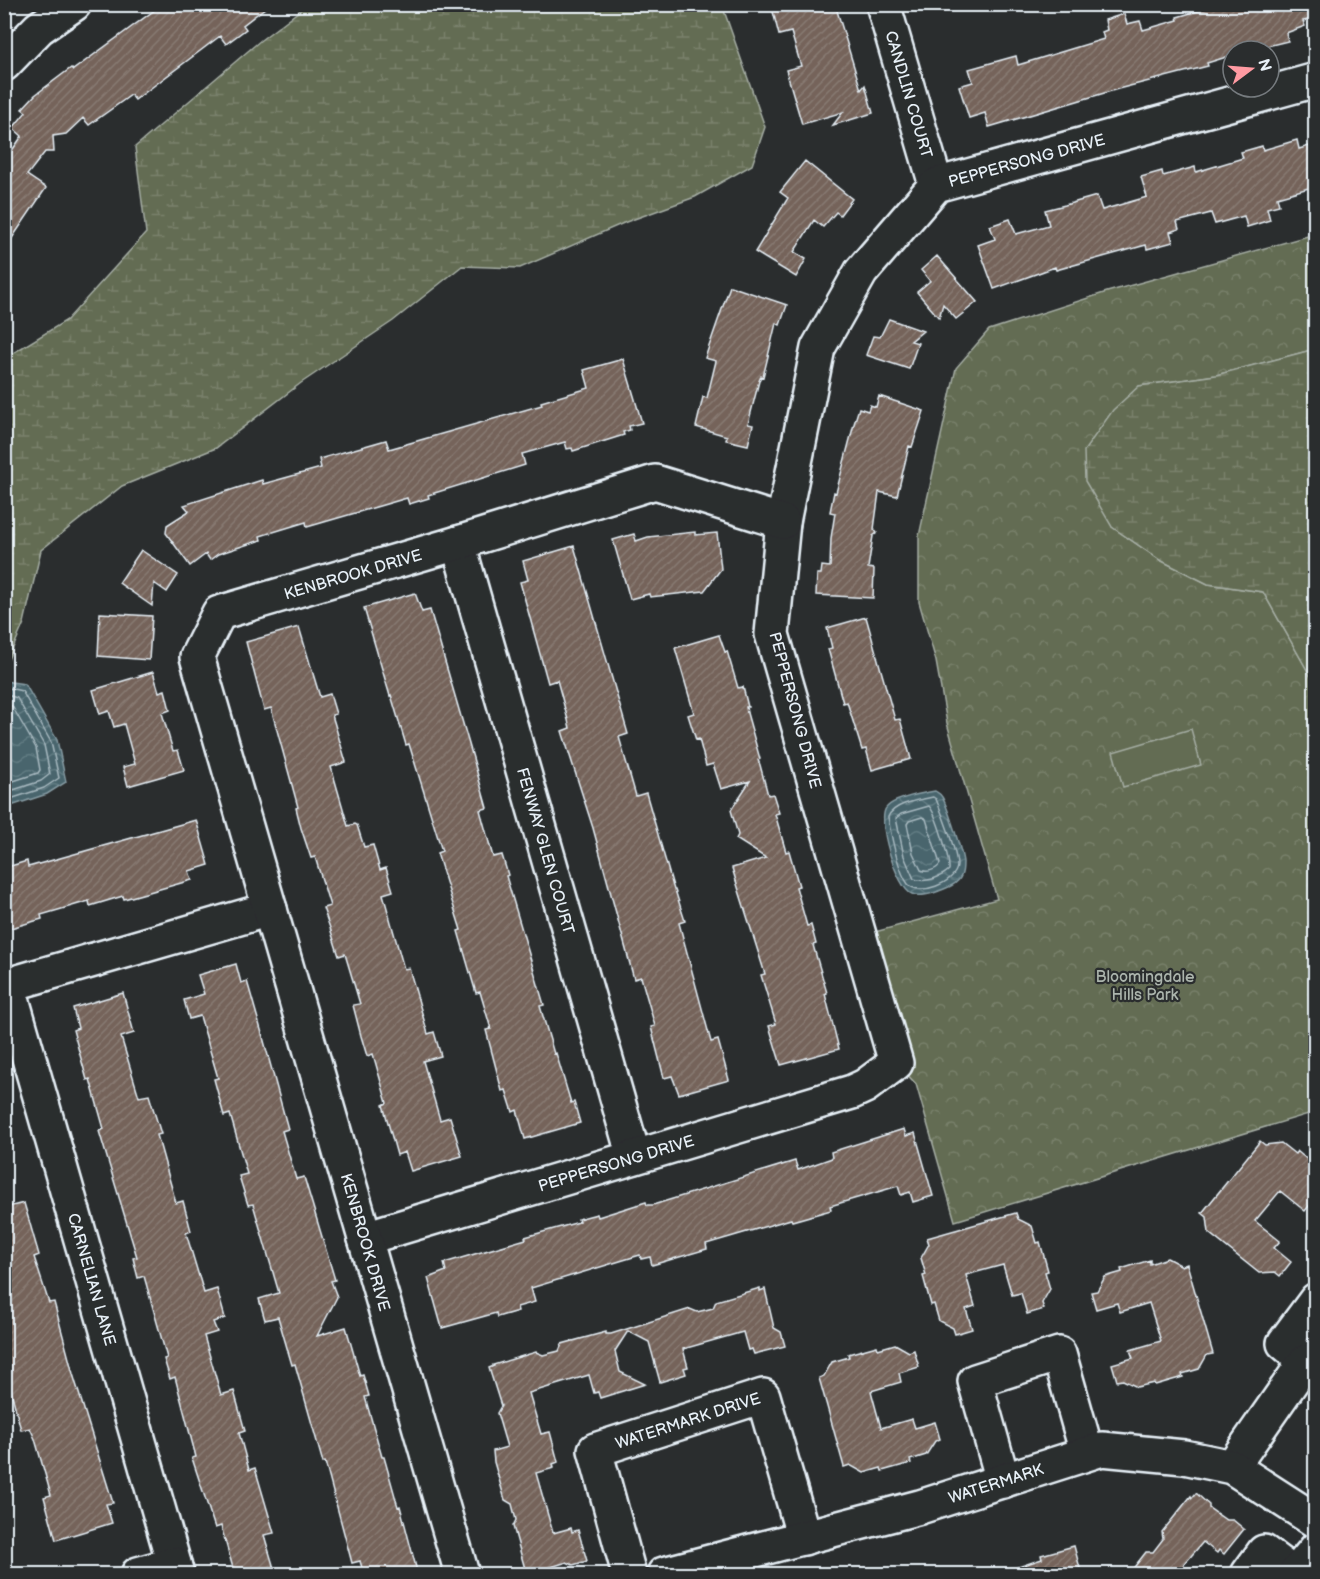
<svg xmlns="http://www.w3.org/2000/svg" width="1320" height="1579" viewBox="0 0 1320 1579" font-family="'Balsamiq Sans',sans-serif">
  <defs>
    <pattern id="forest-crowns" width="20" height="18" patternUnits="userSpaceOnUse" patternTransform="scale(1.5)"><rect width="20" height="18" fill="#636c52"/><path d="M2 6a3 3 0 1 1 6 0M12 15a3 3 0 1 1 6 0" fill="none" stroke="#79816c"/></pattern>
    <pattern id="wetland-marsh" width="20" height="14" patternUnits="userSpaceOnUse" patternTransform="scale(1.5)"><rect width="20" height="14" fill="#636c52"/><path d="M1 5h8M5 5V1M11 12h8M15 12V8" fill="none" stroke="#79816c"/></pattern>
    <pattern id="water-waves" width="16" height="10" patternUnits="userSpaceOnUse" patternTransform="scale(1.5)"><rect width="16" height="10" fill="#48656d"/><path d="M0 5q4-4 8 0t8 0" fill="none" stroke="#627c83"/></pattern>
    <pattern id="building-hatch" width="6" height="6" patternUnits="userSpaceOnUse" patternTransform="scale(1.5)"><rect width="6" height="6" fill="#74635a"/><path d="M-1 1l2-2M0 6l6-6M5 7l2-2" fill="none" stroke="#887a72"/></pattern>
  </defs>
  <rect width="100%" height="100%" fill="#2a2d2e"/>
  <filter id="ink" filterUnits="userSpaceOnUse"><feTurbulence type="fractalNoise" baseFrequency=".0167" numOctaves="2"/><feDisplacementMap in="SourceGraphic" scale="12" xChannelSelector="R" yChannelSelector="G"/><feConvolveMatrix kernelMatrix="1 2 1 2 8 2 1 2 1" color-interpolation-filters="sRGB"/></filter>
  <g filter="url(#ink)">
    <path fill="url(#forest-crowns)" stroke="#a6aea5" stroke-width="1.5" d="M 1315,234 L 1315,349 L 1216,375 L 1139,386 L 1112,527 L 1160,560 L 1208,584 L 1263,592 L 1315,684 L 1315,1112 L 955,1221 L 916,1084 L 896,1063 L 860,936 L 997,899 L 947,723 L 936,661 L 919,602 L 919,536 L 956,368 L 989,330 L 1107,292 Z"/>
    <path fill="url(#wetland-marsh)" stroke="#a6aea5" stroke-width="1.5" d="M 307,5 L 722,5 L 765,127 L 752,165 L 695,197 L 626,222 L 520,268 L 462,266 L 393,321 L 301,383 L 216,448 L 122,486 L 41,550 L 24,623 L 5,666 L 5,358 L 67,320 L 146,233 L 135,147 L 261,40 Z
      M 1315,349 L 1316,349 L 1315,684 L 1263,592 L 1208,584 L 1160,560 L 1112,527 L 1085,481 L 1084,451 L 1113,410 L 1139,386 L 1216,375 Z"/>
    <path fill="#636c52" stroke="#a6aea5" stroke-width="1.5" d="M 1191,729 L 1201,765 L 1123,787 L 1113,752 Z"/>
    <path fill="url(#water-waves)" stroke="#889da5" stroke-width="1.5" d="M 4,681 L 25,684 L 57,740 L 66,782 L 47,794 L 5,808 Z
      M 935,791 C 938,793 940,793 942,797 C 947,805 962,852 963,862 C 963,866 963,872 961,876 C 958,884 947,888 939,891 C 932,894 920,897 912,894 C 897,889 875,818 887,807 C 895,798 923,793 935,791 Z"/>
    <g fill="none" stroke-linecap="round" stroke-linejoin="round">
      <path stroke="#a8b9c0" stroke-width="1.5" d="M 4,687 L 22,691 L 51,742 L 59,778 L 44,788 L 4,801
        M 4,694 L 17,698 L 44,745 L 50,774 L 41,781 L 4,793
        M 4,703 L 12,706 L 36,748 L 40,770 L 38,773 L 4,784
        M 933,797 L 936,799 C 942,813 957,852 957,866 C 956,883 918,897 908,884 C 897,869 891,835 888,817 C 894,803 919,800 933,797 Z
        M 929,806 C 936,813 950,859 949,870 C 940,878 926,883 914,879 L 904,856 L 896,818 L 901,814 Z
        M 922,817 L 926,819 L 940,864 C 937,870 926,873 921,870 L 913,853 L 907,824 L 909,821 Z"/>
    </g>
    <path fill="url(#building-hatch)" stroke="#e8f1f8" stroke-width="1.5" d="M 163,4 L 270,4 L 243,25 L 246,29 L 226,44 L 220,36 L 135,100 L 131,95 L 89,125 L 83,118 L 66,134 L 53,136 L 54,152 L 45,152 L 27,175 L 46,188 L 4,250 L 4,162 L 22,136 L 13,128 L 26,112 L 22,109 L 35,95 L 71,68 L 73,70 Z
      M 771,4 L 835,4 L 861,90 L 865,85 L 873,113 L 833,125 L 843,112 L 802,124 L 786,70 L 801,66 L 791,32 L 779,35 Z
      M 1222,4 L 1316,4 L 1316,18 L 1303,21 L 1305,26 L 1286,33 L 1288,41 L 1247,51 L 1233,51 L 1233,55 L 1207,63 L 1208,66 L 1118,89 L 989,127 L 985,113 L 969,118 L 959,86 L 973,82 L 969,69 L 1016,56 L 1018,65 L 1104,39 L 1102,32 L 1107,30 L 1105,20 L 1124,14 L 1127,24 L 1140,21 L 1143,30 L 1178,20 L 1177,17 Z
      M 1297,140 L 1299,149 L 1316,144 L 1316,186 L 1277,197 L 1279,205 L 1267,208 L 1270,220 L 1247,227 L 1244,216 L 1215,224 L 1211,213 L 1177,222 L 1179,229 L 1170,232 L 1173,242 L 1147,249 L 1146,245 L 1056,270 L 1055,267 L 994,289 L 978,245 L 995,239 L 990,226 L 1010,219 L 1016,234 L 1049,225 L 1045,210 L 1065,205 L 1097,196 L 1102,210 L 1147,197 L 1141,177 L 1162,171 L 1163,176 L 1195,167 L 1196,172 L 1243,158 L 1241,152 L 1262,146 L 1263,150 Z
      M 805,161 L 852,199 L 840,215 L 836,212 L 823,227 L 814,220 L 794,252 L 806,259 L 796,277 L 755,252 L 788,198 L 780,192 Z
      M 937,256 L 977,302 L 956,319 L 943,304 L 939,318 L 917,292 L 930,281 L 921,270 Z
      M 730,286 L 787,305 L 780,325 L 776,323 L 763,377 L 761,376 L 759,381 L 748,424 L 753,425 L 748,445 L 726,440 L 727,436 L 696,427 L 703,397 L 707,398 L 716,361 L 705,358 Z
      M 889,319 L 923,331 L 911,341 L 918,343 L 909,369 L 866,355 L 873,336 L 880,337 Z
      M 623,359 L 642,423 L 629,426 L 630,430 L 623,432 L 624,435 L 573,451 L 572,448 L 567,449 L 565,442 L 522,454 L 525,465 L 428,495 L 429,498 L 409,504 L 407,498 L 307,527 L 306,522 L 260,536 L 261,540 L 218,554 L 210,560 L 206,554 L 190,566 L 166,533 L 167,525 L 189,511 L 184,505 L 262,480 L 263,484 L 321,468 L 319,459 L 386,440 L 389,449 L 542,405 L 541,402 L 589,388 L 584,370 Z
      M 879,396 L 924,411 L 912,447 L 909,446 L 897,496 L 879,492 L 874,529 L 877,533 L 873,536 L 868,568 L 874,569 L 873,598 L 816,595 L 817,574 L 821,574 L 822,566 L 830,567 L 831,538 L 835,513 L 830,512 L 834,492 L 836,493 L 854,424 L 859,408 L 868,411 L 870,405 L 876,407 Z
      M 695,532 L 695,535 L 717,533 L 721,569 L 704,591 L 650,597 L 649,594 L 630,599 L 613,540 L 634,534 L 636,541 L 648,537 Z
      M 574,546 L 628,734 L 619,737 L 636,796 L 646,793 L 674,890 L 675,890 L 685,921 L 679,923 L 711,1042 L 718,1040 L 729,1080 L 679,1094 L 672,1076 L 664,1078 L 651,1027 L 655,1026 L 641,977 L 634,979 L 593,828 L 562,731 L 570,728 L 568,720 L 557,680 L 548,683 L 520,582 L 528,580 L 523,561 Z
      M 141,550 L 178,575 L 167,592 L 154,583 L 152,606 L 119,583 Z
      M 415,593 L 422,612 L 430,610 L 473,758 L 487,808 L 480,810 L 493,857 L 502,855 L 508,875 L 506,876 L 544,1005 L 540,1006 L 554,1054 L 556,1053 L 571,1103 L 574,1102 L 580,1123 L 525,1139 L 517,1110 L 513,1112 L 506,1090 L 502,1091 L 486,1030 L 491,1029 L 480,992 L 476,993 L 458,931 L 461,930 L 437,853 L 442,851 L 409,744 L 406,745 L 391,695 L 390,696 L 364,608 Z
      M 100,613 L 152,616 L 149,660 L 98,656 Z
      M 866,617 L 895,720 L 900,719 L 911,759 L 872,770 L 866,749 L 862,750 L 847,702 L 843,703 L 828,649 L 832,648 L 827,628 Z
      M 299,627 L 320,697 L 330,694 L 336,714 L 332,715 L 346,762 L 331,767 L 348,826 L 355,824 L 357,825 L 364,847 L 373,845 L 380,870 L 386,868 L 393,891 L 383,894 L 404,969 L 409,968 L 428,1034 L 434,1032 L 441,1056 L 423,1061 L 440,1120 L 450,1117 L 462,1156 L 411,1171 L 405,1152 L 397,1155 L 383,1105 L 387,1103 L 373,1054 L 367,1056 L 361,1036 L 353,1005 L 360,1004 L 345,954 L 339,956 L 330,928 L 323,908 L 330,906 L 315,857 L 311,858 L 301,828 L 296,808 L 298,807 L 271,708 L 264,710 L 246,642 Z
      M 719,635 L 725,652 L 727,651 L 738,688 L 743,687 L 748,707 L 746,707 L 747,713 L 760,759 L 758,760 L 760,765 L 768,795 L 773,794 L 779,813 L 775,814 L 786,852 L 789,851 L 799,886 L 796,887 L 807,926 L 811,925 L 816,944 L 813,945 L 827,993 L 825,994 L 839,1049 L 781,1065 L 769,1026 L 776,1024 L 761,975 L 765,974 L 732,868 L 766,858 L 736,839 L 738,835 L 731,810 L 750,781 L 721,789 L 713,764 L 706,766 L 699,739 L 696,740 L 688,715 L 694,713 L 675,648 Z
      M 153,672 L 159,692 L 165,690 L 170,710 L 162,713 L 173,751 L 178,750 L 184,770 L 128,786 L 123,767 L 135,764 L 124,724 L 114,727 L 109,711 L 100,714 L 93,690 Z
      M 196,820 L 209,865 L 189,871 L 192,880 L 124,899 L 123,896 L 90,906 L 89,901 L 41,915 L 42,919 L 4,930 L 4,868 L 27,861 L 28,867 Z
      M 236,964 L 241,983 L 247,981 L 261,1030 L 288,1129 L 282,1131 L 296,1179 L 304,1177 L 335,1280 L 331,1281 L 337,1297 L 317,1336 L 346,1327 L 360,1376 L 363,1375 L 369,1396 L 365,1397 L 382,1457 L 384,1457 L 398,1507 L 400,1506 L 418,1575 L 364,1575 L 360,1561 L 352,1563 L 325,1462 L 323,1463 L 295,1364 L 292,1365 L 278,1317 L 265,1320 L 259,1299 L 279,1293 L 253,1204 L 248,1205 L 239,1176 L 247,1174 L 230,1114 L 224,1116 L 214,1079 L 218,1078 L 200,1016 L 189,1019 L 184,1000 L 204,994 L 198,975 Z
      M 123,993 L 134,1033 L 121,1037 L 139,1097 L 149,1095 L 161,1134 L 157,1135 L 176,1203 L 183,1201 L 191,1231 L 186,1233 L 204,1293 L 217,1289 L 225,1318 L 213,1322 L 217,1332 L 204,1336 L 221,1395 L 234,1391 L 245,1431 L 239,1433 L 249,1470 L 255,1468 L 274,1533 L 264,1535 L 276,1575 L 235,1575 L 221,1526 L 215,1528 L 192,1458 L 196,1457 L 175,1377 L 170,1379 L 164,1359 L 167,1358 L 144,1276 L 138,1278 L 133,1258 L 137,1257 L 99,1131 L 104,1129 L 90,1079 L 87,1080 L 73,1030 L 78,1028 L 73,1008 Z
      M 904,1129 L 906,1136 L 915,1133 L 933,1196 L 913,1202 L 910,1192 L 901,1195 L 898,1186 L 830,1206 L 831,1210 L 792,1221 L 791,1219 L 706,1244 L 707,1249 L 652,1265 L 650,1257 L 641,1259 L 640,1255 L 531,1288 L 535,1302 L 517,1307 L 518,1311 L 497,1317 L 496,1313 L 442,1328 L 428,1278 L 446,1271 L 444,1263 L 526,1239 L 525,1237 L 579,1222 L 578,1219 L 597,1214 L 598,1217 L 646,1202 L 647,1205 L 653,1205 L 795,1161 L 798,1170 L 832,1158 L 831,1152 Z
      M 1260,1141 L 1265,1145 L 1281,1143 L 1295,1154 L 1297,1151 L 1316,1167 L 1316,1197 L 1305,1211 L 1280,1191 L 1255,1221 L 1280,1241 L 1274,1248 L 1291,1262 L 1280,1276 L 1275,1272 L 1259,1273 L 1209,1233 L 1207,1217 L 1202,1213 Z
      M 24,1203 L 39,1255 L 34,1257 L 49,1303 L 54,1302 L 73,1374 L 113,1503 L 106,1504 L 112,1523 L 56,1540 L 44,1497 L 51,1495 L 35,1439 L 30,1428 L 21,1430 L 4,1364 L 4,1208 Z
      M 1016,1213 L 1018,1219 L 1032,1226 L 1037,1243 L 1040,1242 L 1048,1271 L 1045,1272 L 1050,1289 L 1042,1303 L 1044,1309 L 1027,1314 L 1021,1293 L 1012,1295 L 1003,1265 L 966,1275 L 975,1306 L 966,1309 L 972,1329 L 955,1334 L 953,1328 L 939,1321 L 934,1304 L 931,1305 L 923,1276 L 926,1275 L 921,1258 L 929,1244 L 927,1238 Z
      M 1167,1258 L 1182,1266 L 1187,1264 L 1213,1354 L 1207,1355 L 1199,1369 L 1182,1374 L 1183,1377 L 1155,1385 L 1154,1383 L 1137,1387 L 1123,1380 L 1117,1381 L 1112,1364 L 1133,1358 L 1130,1350 L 1161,1341 L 1149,1303 L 1120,1312 L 1117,1303 L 1096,1309 L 1091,1292 L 1097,1291 L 1105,1277 L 1122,1272 L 1121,1269 L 1150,1260 L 1150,1264 Z
      M 760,1288 L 760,1291 L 765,1289 L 774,1328 L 781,1332 L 785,1346 L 754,1354 L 752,1349 L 748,1350 L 743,1332 L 683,1349 L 688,1367 L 684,1368 L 686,1374 L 660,1382 L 649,1342 L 628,1331 L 615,1351 L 620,1372 L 645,1384 L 600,1398 L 598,1392 L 594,1393 L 589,1375 L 529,1393 L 541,1434 L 550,1432 L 558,1462 L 553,1464 L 554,1468 L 536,1473 L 553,1533 L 571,1528 L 572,1532 L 578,1530 L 587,1561 L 573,1565 L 567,1562 L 528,1574 L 527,1569 L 525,1569 L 513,1526 L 516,1520 L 512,1504 L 505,1500 L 494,1462 L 493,1451 L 507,1447 L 497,1413 L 501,1406 L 489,1368 L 494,1366 L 493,1365 L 536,1352 L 543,1355 L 559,1351 L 562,1344 L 606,1332 L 606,1334 L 611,1334 L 690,1309 L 697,1312 L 713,1308 L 716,1301 Z
      M 895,1344 L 909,1352 L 914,1350 L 919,1367 L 899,1373 L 901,1382 L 871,1391 L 881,1428 L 912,1419 L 915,1428 L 935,1422 L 940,1439 L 935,1441 L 926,1455 L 910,1460 L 911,1463 L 882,1471 L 881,1468 L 864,1473 L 850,1465 L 844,1467 L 819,1378 L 824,1376 L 832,1362 L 849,1357 L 848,1354 L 877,1346 L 878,1349 Z
      M 1196,1493 L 1209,1505 L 1209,1508 L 1226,1520 L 1233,1520 L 1244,1529 L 1224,1554 L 1219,1550 L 1217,1553 L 1203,1542 L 1175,1575 L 1128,1575 L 1146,1552 L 1153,1552 L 1163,1539 L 1162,1532 L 1191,1496 L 1192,1498 Z
      M 1074,1546 L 1081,1572 L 1071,1575 L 1007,1575 L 1006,1571 L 1042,1559 L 1041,1555 Z"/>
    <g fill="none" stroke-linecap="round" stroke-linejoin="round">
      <defs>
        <g id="minor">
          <path id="s1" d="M 883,4 L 936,185"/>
          <path d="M 4,64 L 39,28 L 74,4"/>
          <path id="s2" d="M 458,543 L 634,1157"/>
          <path id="s3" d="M 8,985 L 177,1574"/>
          <path d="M 4,986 L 270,909"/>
          <path id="s4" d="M 365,1238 L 852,1092 L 865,1086 L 896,1063 L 772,634 L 783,522 L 818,348 L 861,272 L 936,185 L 1316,80"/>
          <path d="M 1316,1300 L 1284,1343 L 1316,1370"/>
          <path d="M 1232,1467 L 1305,1362"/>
          <path d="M 1003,1481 L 975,1381 L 1059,1354 L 1087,1453"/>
          <path d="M 138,1574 L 174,1564"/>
          <path id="s5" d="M 462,1574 L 197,657 L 219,613 L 458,543 L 655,482 L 783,522"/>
          <path id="s6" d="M 629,1574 L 595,1450 L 763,1396 L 804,1538"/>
          <path id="s7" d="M 664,1574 L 920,1507 L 1102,1449 L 1184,1457 L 1232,1467 L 1316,1521"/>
          <path d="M 1248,1574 L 1264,1552 L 1294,1574"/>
          <path d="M 1295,1574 L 1316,1549"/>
        </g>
      </defs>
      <use href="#minor" stroke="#e8f1f8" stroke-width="38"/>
      <use href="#minor" stroke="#2a2d2e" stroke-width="33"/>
    </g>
  </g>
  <g text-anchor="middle" stroke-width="4.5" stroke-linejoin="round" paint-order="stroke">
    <g font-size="16" fill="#e8f1f8" stroke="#2a2d2e">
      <text dy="6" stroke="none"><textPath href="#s1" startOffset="94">CANDLIN COURT</textPath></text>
      <text dy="6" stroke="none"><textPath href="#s4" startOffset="1594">PEPPERSONG DRIVE</textPath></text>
      <text dy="6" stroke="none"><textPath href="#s5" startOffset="1143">KENBROOK DRIVE</textPath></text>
      <text transform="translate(796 710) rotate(75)" y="6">PEPPERSONG DRIVE</text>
      <text dy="6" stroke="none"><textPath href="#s2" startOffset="320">FENWAY GLEN COURT</textPath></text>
      <text dy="6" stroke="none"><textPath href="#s4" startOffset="262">PEPPERSONG DRIVE</textPath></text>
      <text transform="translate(366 1242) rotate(74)" y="6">KENBROOK DRIVE</text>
      <text dy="6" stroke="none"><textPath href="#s3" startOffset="306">CARNELIAN LANE</textPath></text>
      <text dy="6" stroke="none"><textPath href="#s6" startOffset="226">WATERMARK DRIVE</textPath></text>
      <text dy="6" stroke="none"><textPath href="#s7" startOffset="344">WATERMARK</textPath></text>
    </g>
    <g font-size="16" fill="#acb5ad" stroke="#2a2d2e">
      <text x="1145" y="982">Bloomingdale<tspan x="1145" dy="18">Hills Park</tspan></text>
    </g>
  </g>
  <rect width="1320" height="1579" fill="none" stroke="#2a2d2e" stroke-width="24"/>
  <rect x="12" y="12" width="1296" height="1555" fill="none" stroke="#e8f1f8" stroke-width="2" filter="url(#ink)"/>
  <g transform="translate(1251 69) rotate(74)"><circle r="28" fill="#2a2d2e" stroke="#767b7f" stroke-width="1.5"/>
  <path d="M0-4.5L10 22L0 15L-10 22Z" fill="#ff9aa2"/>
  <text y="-9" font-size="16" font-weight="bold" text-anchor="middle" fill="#e8f1f8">N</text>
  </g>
</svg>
